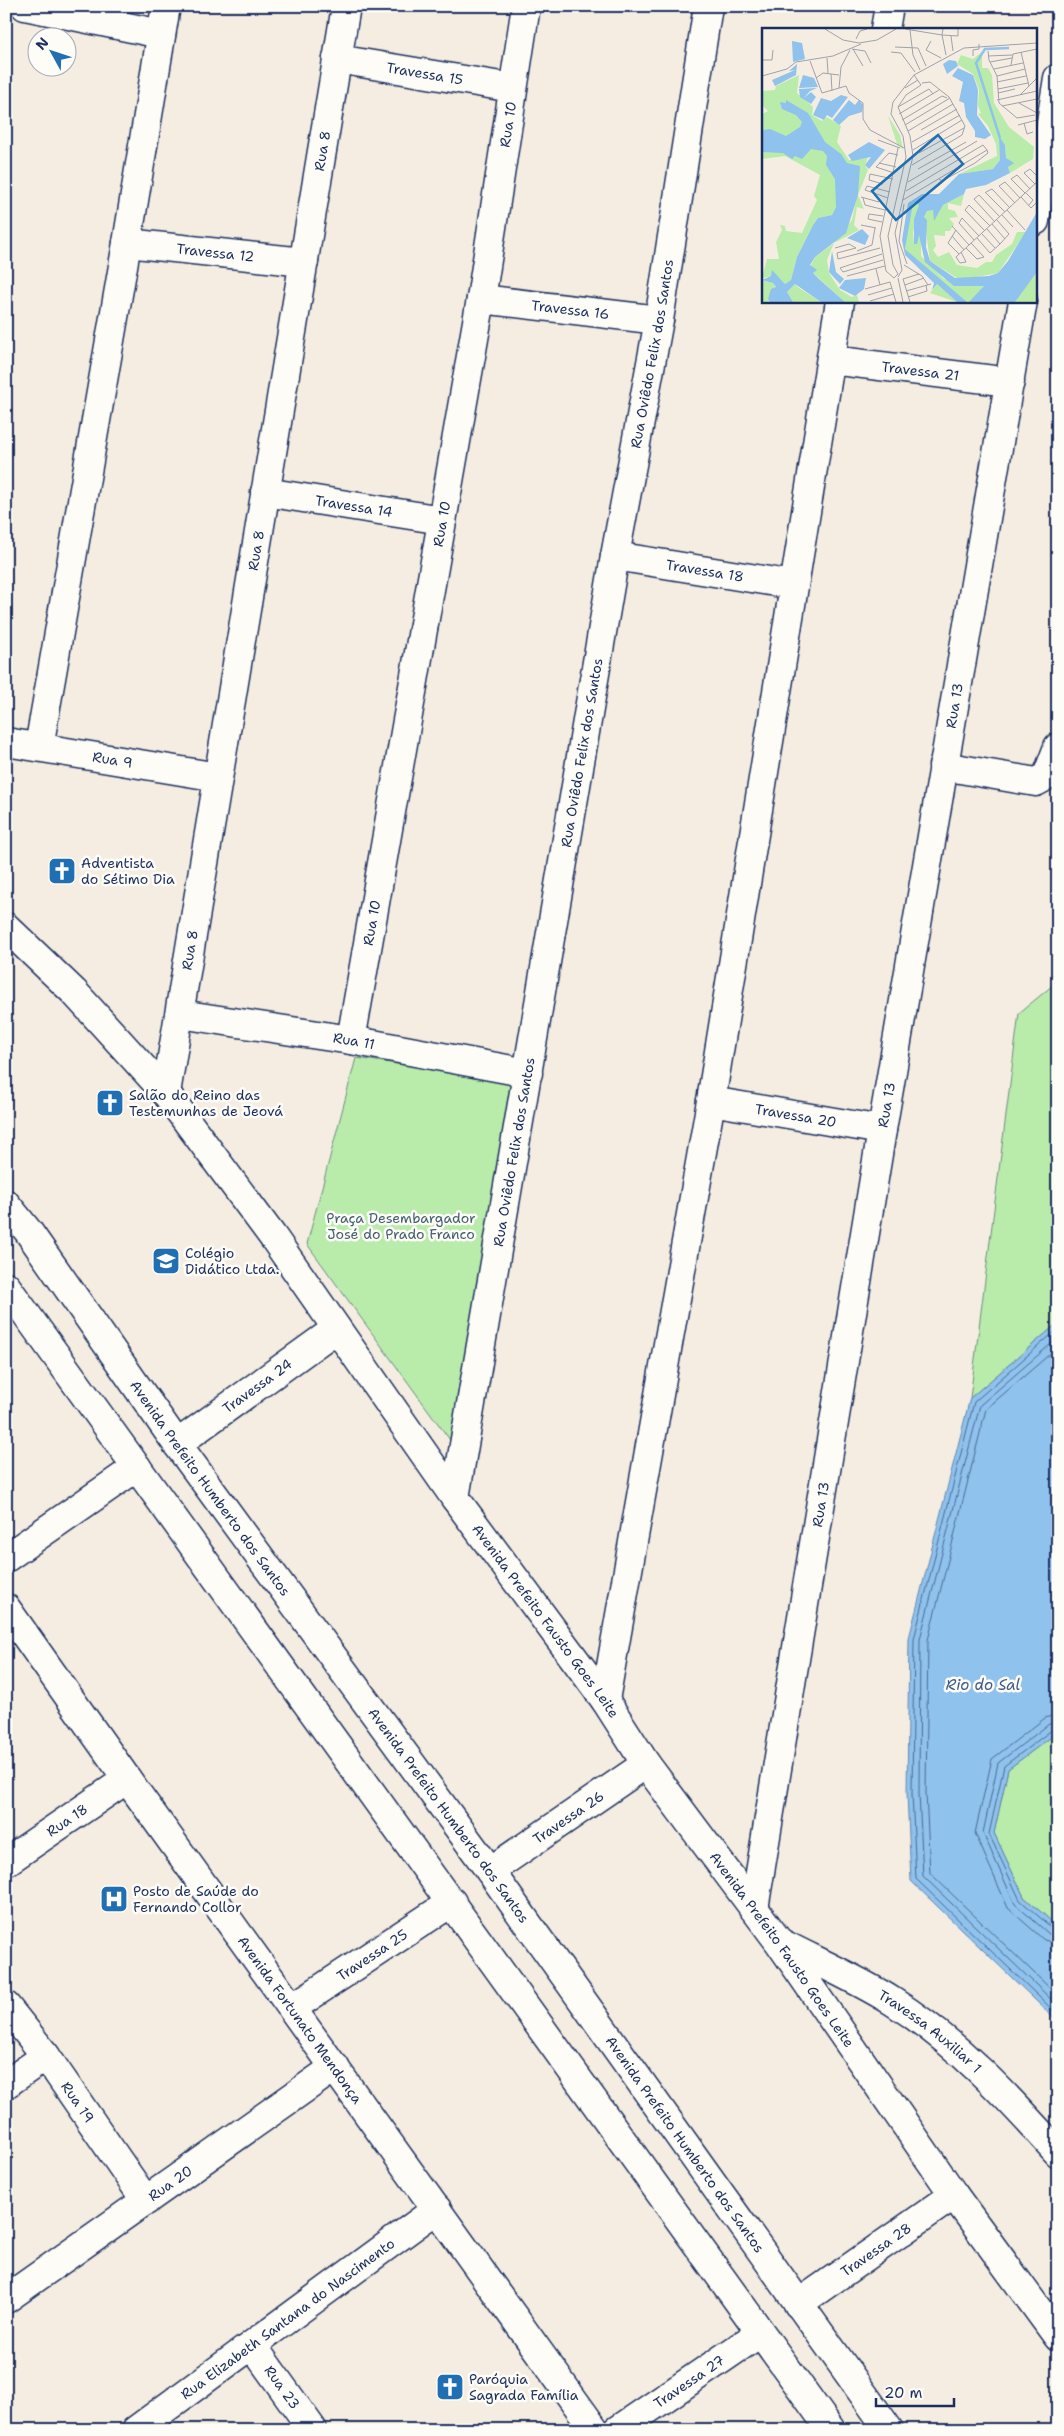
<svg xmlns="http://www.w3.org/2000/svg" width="1064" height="2436" viewBox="0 0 1064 2436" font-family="'Shantell Sans',sans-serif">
  <rect width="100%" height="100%" fill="#f5ede1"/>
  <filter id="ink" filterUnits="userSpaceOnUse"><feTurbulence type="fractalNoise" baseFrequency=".02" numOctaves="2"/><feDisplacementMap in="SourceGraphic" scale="10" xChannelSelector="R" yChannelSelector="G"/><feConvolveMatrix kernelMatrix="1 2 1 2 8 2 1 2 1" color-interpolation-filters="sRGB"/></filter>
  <g filter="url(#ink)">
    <path fill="#b9ebaa" stroke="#6a8d84" d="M 1058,981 L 1058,1323 L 970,1398 L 1019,1013 Z
      M 356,1058 L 514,1081 L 450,1440 L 307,1244 Z
      M 1058,1732 L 1058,1927 L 1024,1897 L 994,1833 L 1008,1769 Z"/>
    <path fill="#8fc2ec" stroke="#6187b3" d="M 1058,1323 L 1058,1732 L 1008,1769 L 994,1833 L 1024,1897 L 1058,1927 L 1058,2022 L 911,1881 L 907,1794 L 909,1638 L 970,1398 Z"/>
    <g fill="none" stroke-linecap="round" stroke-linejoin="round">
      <path stroke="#496a97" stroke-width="1" d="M 1058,1329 L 974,1402 L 914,1639 L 912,1793 L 916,1879 L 1058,2015
        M 1058,1338 L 980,1405 L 920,1639 L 919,1793 L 923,1876 L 1058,2006
        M 1058,1347 L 986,1409 L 928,1640 L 926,1793 L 930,1873 L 1058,1996
        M 1058,1714 L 1045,1718 L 992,1759 L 975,1833 L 1008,1908 L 1044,1940 L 1058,1944
        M 1058,1722 L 1049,1724 L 998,1763 L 983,1833 L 1015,1904 L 1049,1934 L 1058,1937
        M 1058,1728 L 1053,1729 L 1004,1766 L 989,1834 L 1020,1900 L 1053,1929 L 1058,1930"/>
      <defs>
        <g id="minor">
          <path d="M 25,6 L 161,34"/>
          <path d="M 885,29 L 889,6"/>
          <path id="s1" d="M 337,59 L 513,88"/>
          <path d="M 1035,221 L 1058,78"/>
          <path id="s2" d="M 127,243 L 304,262"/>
          <path id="s3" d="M 481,299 L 659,320"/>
          <path id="s4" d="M 831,360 L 1010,382"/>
          <path id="s5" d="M 265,492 L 442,520"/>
          <path id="s6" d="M 615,556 L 794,585"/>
          <path id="s7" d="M 6,742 L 218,777"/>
          <path d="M 39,747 L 127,243 L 166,6"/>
          <path d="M 943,766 L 1036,782 L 1047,776 L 1058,747"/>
          <path id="s8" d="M 6,927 L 74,992 L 166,1093 L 273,1237 L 455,1498 L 605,1700 L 646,1764 L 779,1942 L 954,2195 L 1058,2337"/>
          <path id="s9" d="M 180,1014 L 351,1040 L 528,1073"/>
          <path id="s10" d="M 351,1040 L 481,299 L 526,6"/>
          <path id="s11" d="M 166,1093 L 346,6"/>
          <path id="s12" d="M 711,1101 L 882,1130"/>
          <path id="s13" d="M 6,1204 L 28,1231 L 177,1444 L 490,1871 L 889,2430"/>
          <path d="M 6,1286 L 831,2430"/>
          <path id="s14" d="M 177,1444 L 336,1329"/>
          <path id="s15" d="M 455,1498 L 615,556 L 659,320 L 708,6"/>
          <path d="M 6,1558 L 137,1467"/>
          <path id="s16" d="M 6,1608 L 127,1779 L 595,2430"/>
          <path d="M 605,1700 L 711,1101 L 840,301"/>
          <path id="s17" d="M 6,1862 L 127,1779"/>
          <path id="s18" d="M 490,1871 L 646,1764"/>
          <path id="s19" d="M 754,1909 L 882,1130 L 1023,301"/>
          <path id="s20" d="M 781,1943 C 818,1962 857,1979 892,2001 C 956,2041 1008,2097 1058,2153"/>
          <path id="s21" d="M 6,2006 L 46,2056 L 146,2201"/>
          <path id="s22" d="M 292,2008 L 452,1902"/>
          <path d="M 6,2084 L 46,2056"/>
          <path id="s23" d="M 6,2299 L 335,2067"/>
          <path id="s24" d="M 798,2304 L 954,2195"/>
          <path id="s25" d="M 252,2345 L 313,2430"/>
          <path id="s26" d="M 136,2430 L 437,2209"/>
          <path id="s27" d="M 618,2430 L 760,2333"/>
        </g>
      </defs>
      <use href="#minor" stroke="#1b2f5e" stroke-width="31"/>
      <use href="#minor" stroke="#fdfcf7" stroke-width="28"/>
    </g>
  </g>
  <defs>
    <symbol id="church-square" viewBox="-11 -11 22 22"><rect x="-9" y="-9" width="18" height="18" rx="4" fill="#1f6fb2" stroke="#fdfcf7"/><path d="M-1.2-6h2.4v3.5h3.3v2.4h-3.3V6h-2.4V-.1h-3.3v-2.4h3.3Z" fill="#fff"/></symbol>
    <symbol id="school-square" viewBox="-11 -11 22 22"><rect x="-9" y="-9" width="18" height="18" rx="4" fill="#1f6fb2" stroke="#fdfcf7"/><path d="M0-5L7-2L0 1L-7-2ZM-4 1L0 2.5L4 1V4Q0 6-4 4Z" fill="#fff"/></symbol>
    <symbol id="hospital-square" viewBox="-11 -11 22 22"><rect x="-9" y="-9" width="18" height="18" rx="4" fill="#1f6fb2" stroke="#fdfcf7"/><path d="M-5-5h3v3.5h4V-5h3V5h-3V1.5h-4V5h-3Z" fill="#fff"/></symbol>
  </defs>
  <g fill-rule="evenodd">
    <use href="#church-square" x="46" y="855" width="32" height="32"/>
    <use href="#church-square" x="94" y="1087" width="32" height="32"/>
    <use href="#school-square" x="150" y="1245" width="32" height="32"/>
    <use href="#hospital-square" x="98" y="1883" width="32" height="32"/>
    <use href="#church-square" x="434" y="2371" width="32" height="32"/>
  </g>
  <g text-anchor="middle" stroke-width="5" stroke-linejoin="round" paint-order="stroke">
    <g font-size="14" fill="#1b2f5e" stroke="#fdfcf7">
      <text dy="5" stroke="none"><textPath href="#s1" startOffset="89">Travessa 15</textPath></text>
      <text dy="5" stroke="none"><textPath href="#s10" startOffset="929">Rua 10</textPath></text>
      <text dy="5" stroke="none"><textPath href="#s11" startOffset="955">Rua 8</textPath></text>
      <text dy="5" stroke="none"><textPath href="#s2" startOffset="89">Travessa 12</textPath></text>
      <text dy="5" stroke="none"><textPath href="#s3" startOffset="90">Travessa 16</textPath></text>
      <text dy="5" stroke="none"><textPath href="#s15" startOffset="1161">Rua Oviêdo Felix dos Santos</textPath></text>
      <text dy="5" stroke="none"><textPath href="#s4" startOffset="90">Travessa 21</textPath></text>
      <text dy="5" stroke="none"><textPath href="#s5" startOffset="90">Travessa 14</textPath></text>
      <text dy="5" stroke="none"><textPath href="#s10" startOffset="524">Rua 10</textPath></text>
      <text dy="5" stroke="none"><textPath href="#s11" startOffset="550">Rua 8</textPath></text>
      <text dy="5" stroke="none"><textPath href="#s6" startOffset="91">Travessa 18</textPath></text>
      <text dy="5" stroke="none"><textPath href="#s19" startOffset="1220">Rua 13</textPath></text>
      <text dy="5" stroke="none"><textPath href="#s15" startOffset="756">Rua Oviêdo Felix dos Santos</textPath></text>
      <text dy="5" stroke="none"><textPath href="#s7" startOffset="108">Rua 9</textPath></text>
      <text dy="5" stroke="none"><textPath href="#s10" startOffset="119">Rua 10</textPath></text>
      <text dy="5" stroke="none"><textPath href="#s11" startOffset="145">Rua 8</textPath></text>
      <text dy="5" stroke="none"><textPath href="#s9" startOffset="176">Rua 11</textPath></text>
      <text dy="5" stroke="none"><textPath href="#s19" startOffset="815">Rua 13</textPath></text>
      <text dy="5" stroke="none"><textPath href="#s12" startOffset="86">Travessa 20</textPath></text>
      <text dy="5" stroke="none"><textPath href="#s15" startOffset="351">Rua Oviêdo Felix dos Santos</textPath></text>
      <text dy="5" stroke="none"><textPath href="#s14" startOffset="99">Travessa 24</textPath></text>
      <text dy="5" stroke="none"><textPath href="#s13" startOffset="350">Avenida Prefeito Humberto dos Santos</textPath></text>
      <text dy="5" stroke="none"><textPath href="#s19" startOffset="410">Rua 13</textPath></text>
      <text dy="5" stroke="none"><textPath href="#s8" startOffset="881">Avenida Prefeito Fausto Goes Leite</textPath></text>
      <text dy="5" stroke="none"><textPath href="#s13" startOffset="755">Avenida Prefeito Humberto dos Santos</textPath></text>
      <text dy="5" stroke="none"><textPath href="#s18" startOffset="95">Travessa 26</textPath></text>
      <text dy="5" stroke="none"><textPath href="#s17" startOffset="74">Rua 18</textPath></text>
      <text dy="5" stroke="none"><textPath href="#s8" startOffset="1286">Avenida Prefeito Fausto Goes Leite</textPath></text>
      <text dy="5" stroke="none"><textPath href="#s22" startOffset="96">Travessa 25</textPath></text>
      <text dy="5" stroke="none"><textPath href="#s16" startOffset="506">Avenida Fortunato Mendonça</textPath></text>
      <text dy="5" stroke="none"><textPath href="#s20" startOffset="174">Travessa Auxiliar 1</textPath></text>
      <text dy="5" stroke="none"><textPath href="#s21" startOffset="120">Rua 19</textPath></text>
      <text dy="5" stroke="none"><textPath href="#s13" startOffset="1160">Avenida Prefeito Humberto dos Santos</textPath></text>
      <text dy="5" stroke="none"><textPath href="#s23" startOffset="201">Rua 20</textPath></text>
      <text dy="5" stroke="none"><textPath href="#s24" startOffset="95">Travessa 28</textPath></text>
      <text dy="5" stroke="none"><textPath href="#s26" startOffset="188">Rua Elizabeth Santana do Nascimento</textPath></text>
      <text dy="5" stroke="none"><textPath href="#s27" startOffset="86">Travessa 27</textPath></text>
      <text dy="5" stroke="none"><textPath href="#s25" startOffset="52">Rua 23</textPath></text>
    </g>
    <g font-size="14" fill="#1b2f5e" stroke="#fdfcf7" text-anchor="start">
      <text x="81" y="868">Adventista<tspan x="81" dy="16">do Sétimo Dia</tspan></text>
      <text x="129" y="1100">Salão do Reino das<tspan x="129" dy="16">Testemunhas de Jeová</tspan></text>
      <text x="185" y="1258">Colégio<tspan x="185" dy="16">Didático Ltda.</tspan></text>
      <text x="133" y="1896">Posto de Saúde do<tspan x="133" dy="16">Fernando Collor</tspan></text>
      <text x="469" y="2384">Paróquia<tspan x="469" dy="16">Sagrada Família</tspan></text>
    </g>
    <g font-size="14" fill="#425e71" stroke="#fdfcf7">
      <text x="401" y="1223">Praça Desembargador<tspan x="401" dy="16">José do Prado Franco</tspan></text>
    </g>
    <g font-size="15" font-style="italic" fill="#3e5b89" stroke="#fdfcf7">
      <text x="983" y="1690">Rio do Sal</text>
    </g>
  </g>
  <g transform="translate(762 28)">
    <rect width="275" height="275" fill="#f5ede1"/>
    <path d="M 220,24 L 220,40 L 226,40 L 230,47 L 232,75 L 247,99 L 272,119 L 271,131 L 248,145 L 246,139 L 250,135 L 244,130 L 243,117 L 238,110 L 238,132 L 231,141 L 197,146 L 235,128 L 234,116 L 226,98 L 216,86 L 219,85 L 216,78 L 217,62 L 211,46 L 195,36 L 199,27 L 211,31 ZM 37,47 L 35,65 L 51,79 L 50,87 L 60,93 L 65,89 L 79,98 L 75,114 L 87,132 L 106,130 L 103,137 L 106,142 L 96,167 L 102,181 L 95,179 L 92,197 L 97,202 L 72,215 L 65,232 L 67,245 L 78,262 L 90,269 L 95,267 L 97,274 L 83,274 L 51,245 L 54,242 L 48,239 L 53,229 L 72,215 L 90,192 L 95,167 L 74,156 L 74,179 L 70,187 L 56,190 L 51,197 L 35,229 L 29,252 L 23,256 L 10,243 L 10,248 L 0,250 L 5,231 L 17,231 L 14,214 L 20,202 L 18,197 L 23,198 L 24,203 L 40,205 L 55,172 L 52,168 L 58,147 L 23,128 L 0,131 L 0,86 L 6,83 L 0,77 L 0,63 L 13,62 L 14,58 ZM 126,88 L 138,107 L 141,121 L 135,116 ZM 202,166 L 199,178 L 186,175 L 186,181 L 193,183 L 196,189 L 187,190 L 192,196 L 188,203 L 183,203 L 183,208 L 172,207 L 174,218 L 171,222 L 176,229 L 187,224 L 195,237 L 215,240 L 224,234 L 230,234 L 234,227 L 250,216 L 255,204 L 264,204 L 236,245 L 198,252 L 168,233 L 162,189 L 165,183 L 171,181 L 173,190 L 181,177 ZM 151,175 L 157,177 L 151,205 L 152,216 L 156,207 L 159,210 L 159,228 L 182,251 L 222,258 L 210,274 L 201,273 L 143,221 L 148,179 ZM 275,244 L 275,274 L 253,274 L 256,269 ZM 0,252 L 11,255 L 14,260 L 6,271 L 8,274 L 0,274 ZM 33,256 L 37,260 L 59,274 L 31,274 L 25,264 ZM 175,256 L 195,274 L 168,265 Z" fill="#b9ebaa"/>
    <path d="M 30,13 L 40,15 L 43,31 L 31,34 ZM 187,32 L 194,33 L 196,38 L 185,46 L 181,36 ZM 35,36 L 34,47 L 13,58 L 10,52 L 33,42 L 27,43 ZM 196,40 L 211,47 L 216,62 L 215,87 L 229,107 L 223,111 L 213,109 L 213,103 L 204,89 L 202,75 L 197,73 L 201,54 L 190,48 ZM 41,47 L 52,50 L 56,59 L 37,60 ZM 55,60 L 48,63 L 42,70 L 49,64 L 54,69 L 49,76 L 38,69 L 37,61 ZM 79,67 L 86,69 L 70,90 L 65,87 L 62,92 L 51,87 L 59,70 L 69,73 ZM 24,72 L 46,85 L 63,114 L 79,126 L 85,135 L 98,138 L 96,167 L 84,205 L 53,229 L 48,237 L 55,242 L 51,245 L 57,251 L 83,274 L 59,274 L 33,256 L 25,264 L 31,274 L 8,274 L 6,271 L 9,261 L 14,259 L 11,255 L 0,252 L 9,248 L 10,242 L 23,256 L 29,252 L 35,229 L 51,197 L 56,190 L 70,187 L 74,179 L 73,151 L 64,137 L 65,128 L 61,123 L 49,121 L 40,131 L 33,128 L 30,131 L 21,125 L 0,124 L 0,102 L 8,101 L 24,108 L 38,99 L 40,94 L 34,87 L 20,81 L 18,74 L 24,75 ZM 87,72 L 93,77 L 97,72 L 101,77 L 100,84 L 87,88 L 77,97 L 71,92 ZM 237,108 L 243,117 L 244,130 L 252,135 L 246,139 L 248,145 L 224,157 L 204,161 L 202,166 L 181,177 L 172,193 L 171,182 L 165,183 L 162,189 L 165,192 L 164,219 L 168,233 L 193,250 L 227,248 L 236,245 L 246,233 L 275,184 L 275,244 L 253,274 L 207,274 L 222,258 L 192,258 L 163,234 L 157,207 L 155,216 L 152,216 L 152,191 L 157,177 L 151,175 L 143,221 L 205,274 L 195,274 L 175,256 L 170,262 L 172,255 L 143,227 L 140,212 L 146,175 L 160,166 L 177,166 L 197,146 L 231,141 L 238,132 ZM 107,114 L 123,122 L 107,141 L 103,137 L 109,129 L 90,133 L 86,127 ZM 100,201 L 107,208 L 103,217 L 85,210 ZM 70,223 L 74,244 L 82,251 L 78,256 L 67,244 ZM 104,250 L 102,261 L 93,268 L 77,260 L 83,252 Z" fill="#8fc2ec"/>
    <path fill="none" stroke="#8fc2ec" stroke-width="2.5" d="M 238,110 L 214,35 L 223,21 L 247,20"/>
    <path fill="none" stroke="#9ea1ad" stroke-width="1" d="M 63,1 L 81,12 L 97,15 L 115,12 L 134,1M 143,1 L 180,7 L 181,1M 148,2 L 151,27 L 158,42M 189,8 L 191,23M 94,11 L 98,3 L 105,1M 169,13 L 164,22 L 179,30M 133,19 L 156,20 L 164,38M 90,21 L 103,23 L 109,35M 91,21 L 101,38M 226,23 L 227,32 L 235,48 L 237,75 L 255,90 L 273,87M 129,24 L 139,25 L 153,44M 259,24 L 267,58M 184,27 L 180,7 L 196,8 L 196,1M 211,28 L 211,22 L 217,21 L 217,16M 226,28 L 250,27M 65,30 L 66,45M 0,32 L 10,32 L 11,22M 48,33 L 60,65 L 84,58 L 87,65 L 101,75 L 101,91 L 108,102 L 142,120M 228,34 L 250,30M 249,37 L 251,26 L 275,21M 232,41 L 261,35M 69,46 L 70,63M 0,48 L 25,41 L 34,34 L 71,28 L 99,16M 235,48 L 263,41M 54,50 L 61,45 L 77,47M 235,54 L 264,48M 77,60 L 79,39 L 88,22M 143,60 L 156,52M 236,61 L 266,55M 236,65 L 253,61M 258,67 L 275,50M 235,72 L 275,63M 257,75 L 275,85M 240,78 L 275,71M 136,79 L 167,61 L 171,66M 137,86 L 177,62M 140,92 L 180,68 L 185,70M 262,95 L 265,106 L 271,104M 143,97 L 188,70M 256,97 L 275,92M 159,102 L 195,81M 146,103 L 191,76M 116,112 L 138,120M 150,114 L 198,87M 151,122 L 200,92M 157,125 L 202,100M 117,135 L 134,139M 150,137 L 200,107 L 203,98 L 187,69 L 168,54 L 160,55M 156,141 L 204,114M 132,145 L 114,139 L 127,125 L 136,127M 177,151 L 180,153 L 213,135 L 226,125 L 225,122M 146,154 L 215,113M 121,156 L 107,152 L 108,146 L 131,151M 273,156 L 262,145 L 268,141 L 275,148M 144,163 L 221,117 L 225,122M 223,164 L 243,184M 224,164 L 230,161 L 248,180M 263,165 L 249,151 L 255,147 L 268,161M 264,165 L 271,172 L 267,177M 99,169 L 117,174M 259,169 L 269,180 L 275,174M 101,170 L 103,177 L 123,182M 126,170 L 103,162 L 105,158 L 128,164M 141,172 L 225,122M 253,175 L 237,158 L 243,154 L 258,170M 142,176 L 137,213 L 145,236M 245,182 L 263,202M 240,187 L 251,199M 120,194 L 106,191 L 107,186 L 121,188M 233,194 L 212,171 L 217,167 L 238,189M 230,196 L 243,211M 99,197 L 114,200M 190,198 L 207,217M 225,201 L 238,216M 194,202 L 186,215 L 197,226M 223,203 L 203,182 L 207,177 L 228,198M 220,206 L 233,220M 190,208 L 202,222M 215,210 L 228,225 L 238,216 L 247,206 L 235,192M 212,212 L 197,195 L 200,190 L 217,208M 73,220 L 87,216 L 94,220M 94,220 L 75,225 L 76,231 L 118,220M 204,220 L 215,231 L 222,229 L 209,215M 95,223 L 110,217 L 113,200M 199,224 L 204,234 L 198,235 L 194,229 L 275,154M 120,226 L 78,240 L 81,244 L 121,232M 142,237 L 160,248 L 166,257M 114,241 L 118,257M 85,248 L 123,238M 136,249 L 140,242 L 133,205 L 151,128 L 148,108 L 136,79 L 144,67 L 159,57 L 152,47M 132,250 L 136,246 L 131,237 L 126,208 L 144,129 L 141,108 L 129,86 L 131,74 L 152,47 L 202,20 L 275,15M 132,250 L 124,243 L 118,208 L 136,120M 136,250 L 141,274M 143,257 L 162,250M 103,261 L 128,254 L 134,274M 144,263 L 169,256M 106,267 L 130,260M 146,269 L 165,263 L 164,257M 108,273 L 132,266M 148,274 L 141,251 L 157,246"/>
    <path fill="#1f6fb2" fill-opacity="0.15" stroke="#1f6fb2" stroke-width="2.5" d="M 176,107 L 201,136 L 134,192 L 110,163 Z"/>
    <rect width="275" height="275" fill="none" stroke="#1b2f5e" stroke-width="2.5"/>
  </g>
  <rect width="1064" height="2436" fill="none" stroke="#fdfcf7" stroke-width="25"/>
  <rect x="12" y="12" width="1039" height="2411" fill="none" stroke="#1b2f5e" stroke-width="2" filter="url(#ink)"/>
  <g transform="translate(52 52) rotate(310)"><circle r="24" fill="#fdfcf7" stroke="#a3aaba"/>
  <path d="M0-4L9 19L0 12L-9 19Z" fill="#1f6fb2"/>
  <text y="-8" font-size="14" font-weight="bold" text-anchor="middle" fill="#1b2f5e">N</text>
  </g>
  <path d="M876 2398v8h78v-8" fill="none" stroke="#1b2f5e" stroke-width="2.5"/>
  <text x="884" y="2398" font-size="15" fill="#1b2f5e" stroke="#fdfcf7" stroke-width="4" paint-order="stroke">20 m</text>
</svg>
